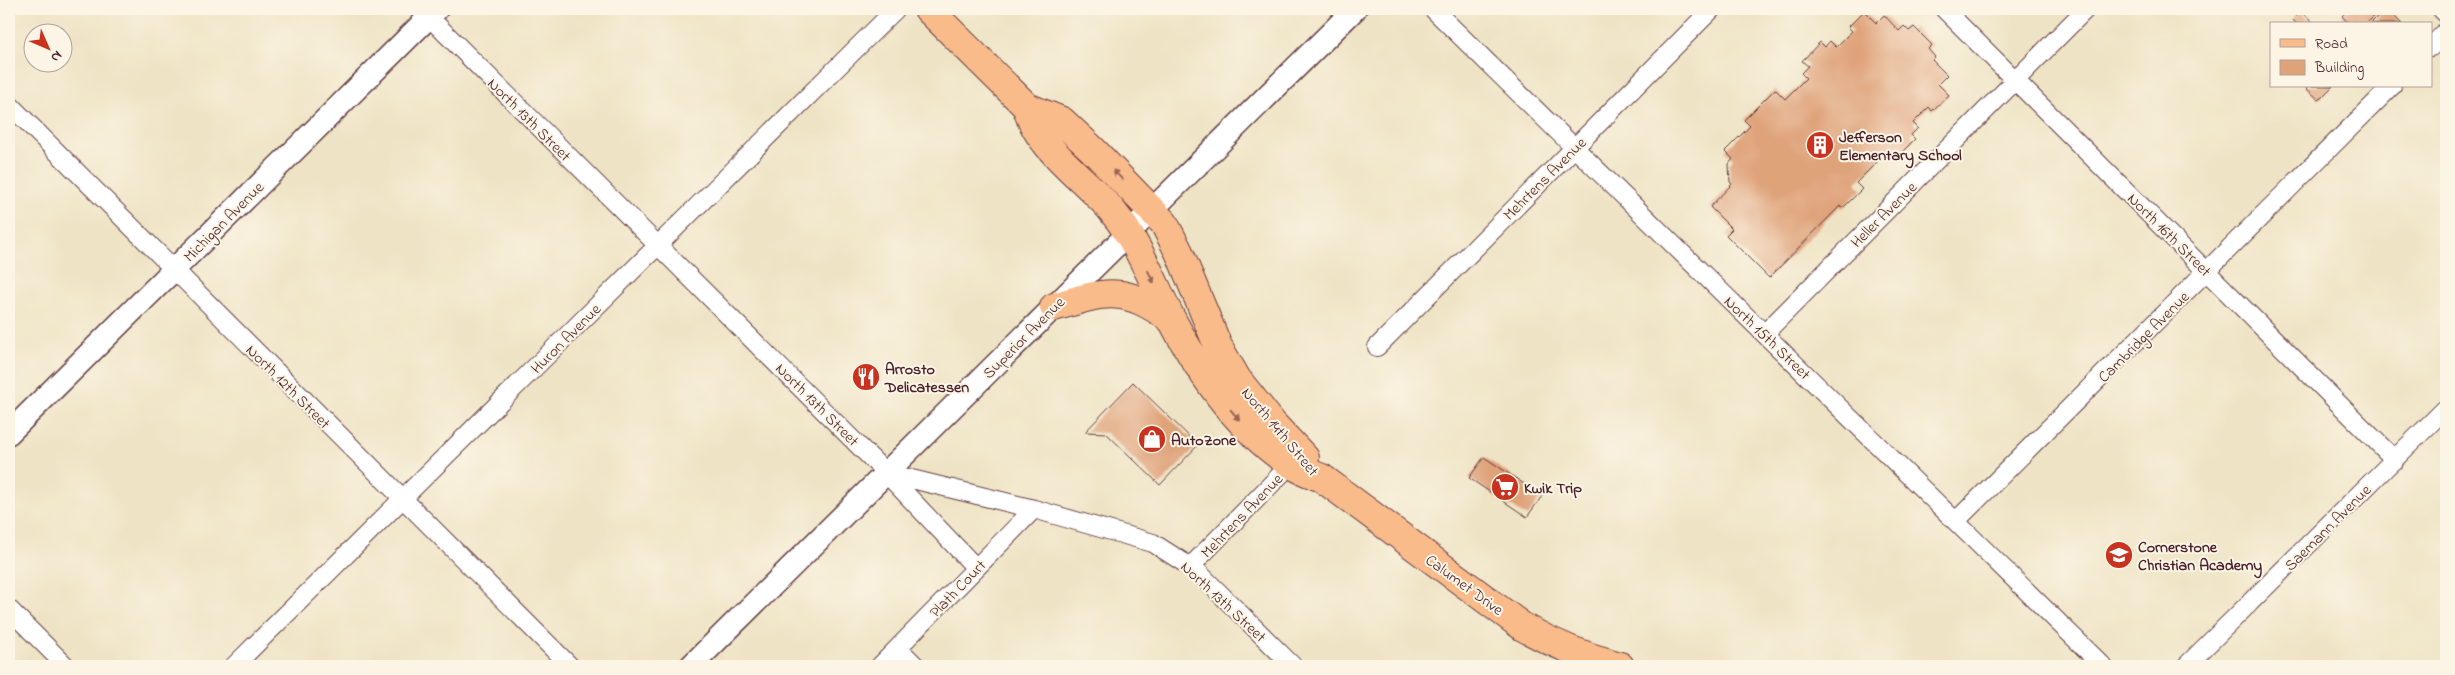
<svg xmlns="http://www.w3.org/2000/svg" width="2455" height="675" viewBox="0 0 2455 675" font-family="'Indie Flower',sans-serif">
  <rect width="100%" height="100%" fill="#fcf5e5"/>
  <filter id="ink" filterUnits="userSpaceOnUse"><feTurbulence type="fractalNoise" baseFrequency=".02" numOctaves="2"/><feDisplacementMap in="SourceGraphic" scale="10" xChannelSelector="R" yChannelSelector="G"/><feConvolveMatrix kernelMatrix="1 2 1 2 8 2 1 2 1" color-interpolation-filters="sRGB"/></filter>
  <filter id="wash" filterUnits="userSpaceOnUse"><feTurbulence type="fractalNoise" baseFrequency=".0096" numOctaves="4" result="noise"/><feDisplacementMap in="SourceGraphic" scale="20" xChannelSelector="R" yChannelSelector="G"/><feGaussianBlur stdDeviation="1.12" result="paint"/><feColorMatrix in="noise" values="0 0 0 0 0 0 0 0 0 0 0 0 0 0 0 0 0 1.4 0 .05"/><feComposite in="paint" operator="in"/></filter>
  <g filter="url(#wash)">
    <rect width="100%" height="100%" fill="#eee3c4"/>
    <g id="blocks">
      <path fill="#dfa37a" d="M 2349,9 L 2381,9 L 2366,24 L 2349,24 L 2342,16 Z
        M 2385,9 L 2387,9 L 2402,24 L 2370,24 Z
        M 1864,11 L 1876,23 L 1884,15 L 1899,31 L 1904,26 L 1909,31 L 1914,27 L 1932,45 L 1928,49 L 1935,57 L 1932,60 L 1947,75 L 1938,84 L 1949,95 L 1932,111 L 1929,107 L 1913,123 L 1918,128 L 1911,135 L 1915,139 L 1898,156 L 1894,151 L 1888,158 L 1884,155 L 1856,183 L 1862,189 L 1843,208 L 1840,206 L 1769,278 L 1726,235 L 1732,229 L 1710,207 L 1732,184 L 1730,182 L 1729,164 L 1733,159 L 1725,151 L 1750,126 L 1744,120 L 1775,89 L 1785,99 L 1806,78 L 1801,73 L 1808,66 L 1802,61 L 1820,42 L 1825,47 L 1830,41 L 1836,47 L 1852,31 L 1848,27 Z
        M 2301,11 L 2315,24 L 2297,24 L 2293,20 Z
        M 2304,86 L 2333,86 L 2319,100 Z
        M 1133,382 L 1198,445 L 1160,485 L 1106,433 L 1085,432 Z
        M 1484,457 L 1542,496 L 1527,517 L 1469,478 Z"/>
    </g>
  </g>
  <g filter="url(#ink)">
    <use href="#blocks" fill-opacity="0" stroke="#633c42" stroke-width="1"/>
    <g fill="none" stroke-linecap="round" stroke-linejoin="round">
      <defs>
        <path id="minor" d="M 421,9 L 886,473 L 976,568
          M 1433,9 L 2103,666
          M 1944,9 L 2395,460
          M 2441,9 L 2446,14
          M 2431,47 L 2446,31
          M 9,104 L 570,666
          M 1765,333 L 2086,9
          M 1377,347 L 1712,9
          M 887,473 L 1034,509 L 1153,543 L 1197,571 L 1293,666
          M 1956,521 L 2392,86
          M 1191,566 L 1291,464
          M 9,609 L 66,666
          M 898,648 L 916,666
          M 234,666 L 896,9
          M 880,666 L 1034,509
          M 2186,666 L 2446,408"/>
        <path id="tertiary" d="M 9,433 L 437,9
          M 691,666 L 1355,9"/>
        <path id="primary" d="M 928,9 L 1027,107 L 1062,121 L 1093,150 L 1164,223 L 1179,252 L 1218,346 L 1237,379 L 1273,424 L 1305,458
          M 1027,107 C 1035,146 1088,181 1113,212 C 1139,244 1153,282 1171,318 C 1200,374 1238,430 1291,464 C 1300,470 1312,474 1322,478 L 1523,627 C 1555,645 1585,657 1620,666
          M 1054,307 C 1107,291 1124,285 1172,320"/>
      </defs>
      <use href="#minor" stroke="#633c42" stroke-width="20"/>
      <use href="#tertiary" stroke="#633c42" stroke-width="25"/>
      <use href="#primary" stroke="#633c42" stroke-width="30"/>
      <use href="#minor" stroke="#fff" stroke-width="18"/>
      <use href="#tertiary" stroke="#fff" stroke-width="22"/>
      <use href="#primary" stroke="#fabb8b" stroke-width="28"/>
    </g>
    <defs><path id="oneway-solid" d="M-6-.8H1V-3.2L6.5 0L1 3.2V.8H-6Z" transform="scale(1.25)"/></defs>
    <g fill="#996556">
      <use href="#oneway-solid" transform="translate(1118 175) rotate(-135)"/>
      <use href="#oneway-solid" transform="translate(1151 277) rotate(64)"/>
      <use href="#oneway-solid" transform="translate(1235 415) rotate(50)"/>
    </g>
  </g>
  <defs>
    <symbol id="building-disc" viewBox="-11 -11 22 22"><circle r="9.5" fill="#c8321e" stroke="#fcf5e5"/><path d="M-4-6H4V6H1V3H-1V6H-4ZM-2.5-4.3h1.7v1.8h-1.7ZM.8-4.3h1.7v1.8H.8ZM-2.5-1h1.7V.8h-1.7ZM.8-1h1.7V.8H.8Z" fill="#fff"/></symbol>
    <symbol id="restaurant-disc" viewBox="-11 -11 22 22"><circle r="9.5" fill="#c8321e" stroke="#fcf5e5"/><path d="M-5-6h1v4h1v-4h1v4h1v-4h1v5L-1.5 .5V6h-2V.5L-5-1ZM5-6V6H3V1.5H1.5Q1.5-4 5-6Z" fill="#fff"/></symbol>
    <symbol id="shop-disc" viewBox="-11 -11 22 22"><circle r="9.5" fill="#c8321e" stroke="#fcf5e5"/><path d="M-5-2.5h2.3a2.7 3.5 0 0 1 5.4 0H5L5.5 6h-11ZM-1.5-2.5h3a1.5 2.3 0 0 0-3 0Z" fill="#fff"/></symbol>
    <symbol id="supermarket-disc" viewBox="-11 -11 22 22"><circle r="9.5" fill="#c8321e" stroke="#fcf5e5"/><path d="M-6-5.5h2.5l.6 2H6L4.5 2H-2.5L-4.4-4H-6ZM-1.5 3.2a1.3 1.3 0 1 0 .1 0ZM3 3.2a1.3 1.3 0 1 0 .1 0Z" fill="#fff"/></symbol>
    <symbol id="school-disc" viewBox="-11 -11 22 22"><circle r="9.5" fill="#c8321e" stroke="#fcf5e5"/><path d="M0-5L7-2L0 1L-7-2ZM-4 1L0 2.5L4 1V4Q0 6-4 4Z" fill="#fff"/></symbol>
  </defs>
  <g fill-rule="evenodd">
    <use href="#building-disc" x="1804" y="129" width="32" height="32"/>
    <use href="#restaurant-disc" x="850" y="361" width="32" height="32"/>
    <use href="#shop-disc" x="1136" y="423" width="32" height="32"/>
    <use href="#supermarket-disc" x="1489" y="471" width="32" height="32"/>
    <use href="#school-disc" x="2103" y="539" width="32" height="32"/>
  </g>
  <g text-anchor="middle" stroke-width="4" stroke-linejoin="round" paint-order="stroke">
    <g font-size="16" fill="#4a1f2b" stroke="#fcf5e5">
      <text transform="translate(530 119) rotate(45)" y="6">North 13th Street</text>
      <text transform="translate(1544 178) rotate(-45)" y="6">Mehrtens Avenue</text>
      <text transform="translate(1883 214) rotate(-45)" y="6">Heller Avenue</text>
      <text transform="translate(223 221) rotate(-45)" y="6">Michigan Avenue</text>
      <text transform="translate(2170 234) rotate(45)" y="6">North 16th Street</text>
      <text transform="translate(2143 336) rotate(-45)" y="6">Cambridge Avenue</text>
      <text transform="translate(1023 337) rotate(-45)" y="6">Superior Avenue</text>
      <text transform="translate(1768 337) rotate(44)" y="6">North 15th Street</text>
      <text transform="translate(565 338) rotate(-45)" y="6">Huron Avenue</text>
      <text transform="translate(289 386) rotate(45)" y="6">North 12th Street</text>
      <text transform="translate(818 404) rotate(45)" y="6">North 13th Street</text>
      <text transform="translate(1281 431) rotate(50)" y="6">North 14th Street</text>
      <text transform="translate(1241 515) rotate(-46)" y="6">Mehrtens Avenue</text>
      <text transform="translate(2327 527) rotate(-45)" y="6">Saemann Avenue</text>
      <text transform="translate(1465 584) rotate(36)" y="6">Calumet Drive</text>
      <text transform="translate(957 588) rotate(-46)" y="6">Plath Court</text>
      <text transform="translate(1224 601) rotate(43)" y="6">North 13th Street</text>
    </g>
    <g font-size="16" font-weight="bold" fill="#4a1f2b" stroke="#fcf5e5" text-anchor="start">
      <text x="1839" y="142">Jefferson<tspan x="1839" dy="18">Elementary School</tspan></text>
      <text x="885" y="374">Arrosto<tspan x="885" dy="18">Delicatessen</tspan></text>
      <text x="1171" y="445">AutoZone</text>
      <text x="1524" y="493">Kwik Trip</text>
      <text x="2138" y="552">Cornerstone<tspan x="2138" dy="18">Christian Academy</tspan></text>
    </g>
  </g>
  <rect width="2455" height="675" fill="none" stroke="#fcf5e5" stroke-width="30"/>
  <rect x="2270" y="22" width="162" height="65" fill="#fcf5e5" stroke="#b59f9b"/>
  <rect x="2280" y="39" width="25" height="8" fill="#fabb8b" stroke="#b59f9b"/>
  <text x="2315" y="48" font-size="15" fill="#4a1f2b">Road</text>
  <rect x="2280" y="60" width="25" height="15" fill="#dfa37a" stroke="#b59f9b"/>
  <text x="2315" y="72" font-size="15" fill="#4a1f2b">Building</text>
  <g transform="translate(48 48) rotate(135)"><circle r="24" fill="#fcf5e5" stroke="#b59f9b"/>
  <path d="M0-4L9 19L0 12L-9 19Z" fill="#c8321e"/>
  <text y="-8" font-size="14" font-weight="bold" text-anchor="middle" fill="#4a1f2b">N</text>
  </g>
</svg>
